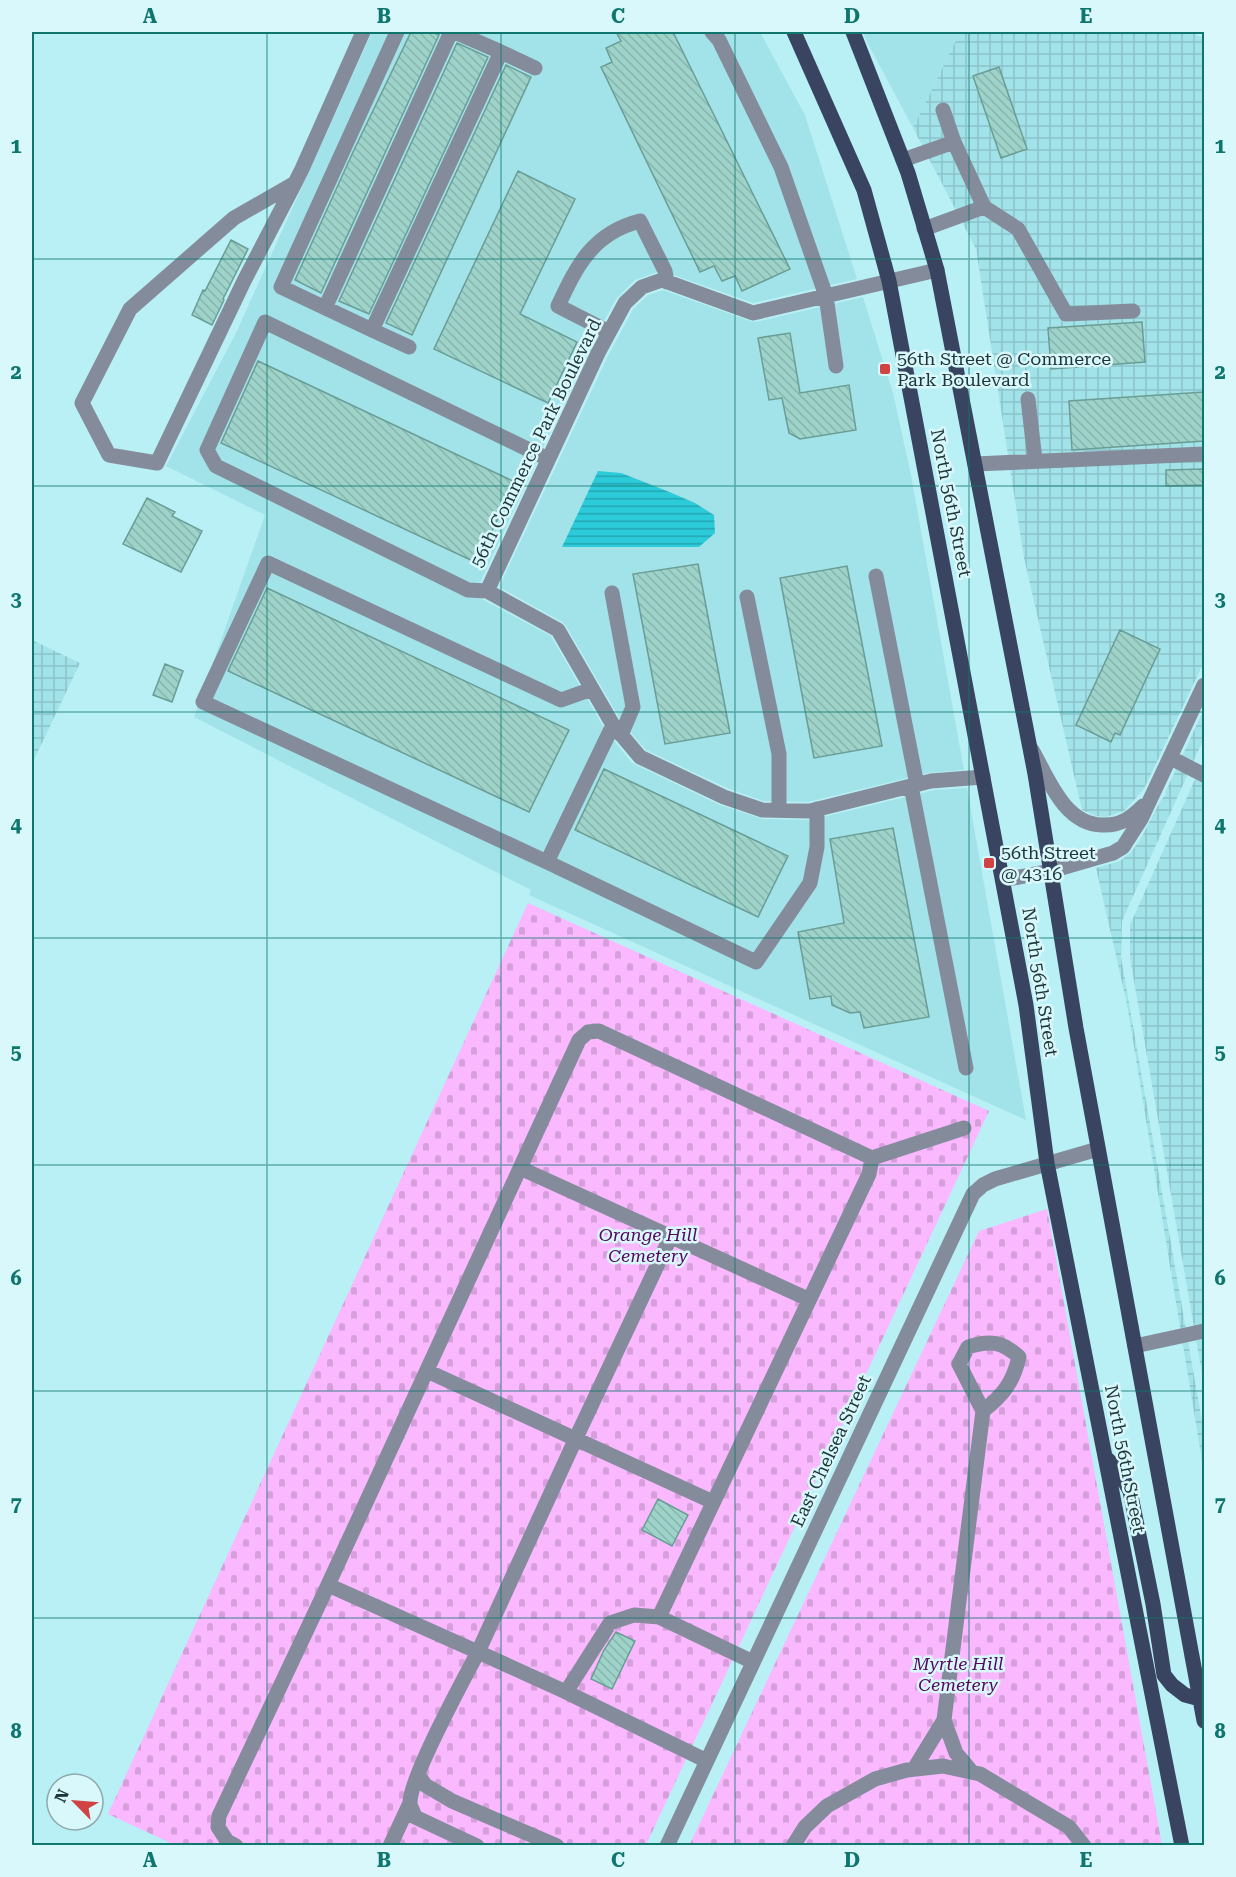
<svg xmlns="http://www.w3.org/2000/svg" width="1236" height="1877" viewBox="0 0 1236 1877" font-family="'Roboto Serif',serif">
  <defs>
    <pattern id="industrial-grid" width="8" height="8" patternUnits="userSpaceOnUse" patternTransform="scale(1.5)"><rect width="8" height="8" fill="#a2e3e9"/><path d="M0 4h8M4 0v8" fill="none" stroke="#8bc3c9"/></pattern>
    <pattern id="cemetery-stones" width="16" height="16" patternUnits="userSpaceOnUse" patternTransform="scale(1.5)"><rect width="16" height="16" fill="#fab8ff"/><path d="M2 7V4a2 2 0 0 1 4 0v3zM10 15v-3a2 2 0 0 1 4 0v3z" fill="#d69fdb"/></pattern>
    <pattern id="water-rules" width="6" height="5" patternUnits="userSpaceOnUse" patternTransform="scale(1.5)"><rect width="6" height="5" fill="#2bcbd9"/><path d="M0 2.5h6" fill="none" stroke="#24a6b1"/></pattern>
    <pattern id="building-back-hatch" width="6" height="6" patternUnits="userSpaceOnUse" patternTransform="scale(1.5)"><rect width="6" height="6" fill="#9ed3ca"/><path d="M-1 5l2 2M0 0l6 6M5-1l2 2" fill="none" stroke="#88b6ae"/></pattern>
  </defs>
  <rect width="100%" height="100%" fill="#b9f0f5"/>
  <path fill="#a2e3e9" d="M 372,32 L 760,32 L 805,115 L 857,279 L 753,303 L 665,272 L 658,272 L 635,280 L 616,299 L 589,349 L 478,587 L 482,599 L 551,636 L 604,728 L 632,763 L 720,805 L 763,819 L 811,820 L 934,790 L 967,788 L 1026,1120 L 529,895 L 531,890 L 194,717 L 265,515 L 166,466 L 235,335 Z
    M 863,32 L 960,32 L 913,128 L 867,42 Z
    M 663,290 L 750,321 L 756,322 L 863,297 L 893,393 L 911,475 L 964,770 L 928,773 L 808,802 L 763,801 L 727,788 L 646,750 L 621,721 L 566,626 L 562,622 L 499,587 L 607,358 L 633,309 L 648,295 Z"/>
  <path fill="url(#industrial-grid)" d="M 960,32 L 1190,32 L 1204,38 L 1204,662 L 1144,789 L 1124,811 L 1106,817 L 1096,816 L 1082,810 L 1024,558 L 976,249 L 913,128 Z
    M 32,640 L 80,663 L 32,764 Z
    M 1204,709 L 1204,738 L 1122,921 L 1121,957 L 1204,1433 L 1204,1473 L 1127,1004 L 1096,868 L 1120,861 L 1131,852 L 1140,840 L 1161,800 L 1166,794 L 1165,793 Z
    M 1204,759 L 1204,1385 L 1130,958 L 1130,925 Z"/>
  <path fill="url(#cemetery-stones)" d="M 528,903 L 989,1111 L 646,1845 L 175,1845 L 108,1814 Z
    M 1047,1209 L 1162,1845 L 689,1846 L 979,1231 Z"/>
  <path fill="url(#water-rules)" d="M 598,471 L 621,473 L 667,491 L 695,503 L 714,515 L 715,533 L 699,547 L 562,547 Z"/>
  <path fill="url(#building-back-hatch)" stroke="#699d95" stroke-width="1.5" d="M 411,32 L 432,32 L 439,35 L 321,293 L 295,280 L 353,152 Z
    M 616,32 L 673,32 L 790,269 L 742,291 L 735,276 L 722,281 L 714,266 L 700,272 L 601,67 L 612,62 L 606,48 L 621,41 Z
    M 457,43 L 488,57 L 369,314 L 339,301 Z
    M 506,65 L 531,77 L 412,335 L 386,323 Z
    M 999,67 L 1027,149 L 1001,158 L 973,76 Z
    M 518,171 L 575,199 L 520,314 L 577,342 L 548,403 L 434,349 Z
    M 231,240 L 248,249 L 223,299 L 224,300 L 212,325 L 192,315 L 203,290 L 205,291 Z
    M 1142,322 L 1145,362 L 1051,369 L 1048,328 Z
    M 790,333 L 800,393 L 849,385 L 856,430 L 800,439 L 789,433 L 782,398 L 769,400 L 758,338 Z
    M 258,361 L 515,482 L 477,563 L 221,443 Z
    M 1204,392 L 1204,441 L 1072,450 L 1069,401 Z
    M 1204,469 L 1204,485 L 1166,486 L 1166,470 Z
    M 147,498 L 175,512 L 172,516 L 202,531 L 181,572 L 123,544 Z
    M 698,564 L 730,733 L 665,744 L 633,574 Z
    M 847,566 L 882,746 L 814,758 L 780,578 Z
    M 267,588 L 569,730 L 529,812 L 228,671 Z
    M 1120,630 L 1160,649 L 1120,735 L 1115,733 L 1111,742 L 1076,725 Z
    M 165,664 L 183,671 L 172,702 L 153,695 Z
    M 604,769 L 788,856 L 758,917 L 575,830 Z
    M 893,828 L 929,1017 L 864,1028 L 860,1012 L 850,1013 L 832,1005 L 831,996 L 810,999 L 798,932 L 844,923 L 830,839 Z
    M 658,1499 L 688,1515 L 672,1546 L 642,1530 Z
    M 616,1632 L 635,1641 L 612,1689 L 591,1679 L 604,1650 Z"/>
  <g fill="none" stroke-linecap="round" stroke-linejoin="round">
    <path stroke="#848c9c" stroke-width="15" d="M 397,32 L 281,287 L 372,330 L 501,52 L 455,32
      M 712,32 L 719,40 L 781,167 L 826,296 L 836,366
      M 501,52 L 535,68
      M 943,110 L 954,142
      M 903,160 L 954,142 L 984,207 L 1018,229 L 1066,314 L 1133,311
      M 295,183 L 234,218 L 130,309 L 82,403 L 109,455 L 157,463 L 244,281 L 295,183 L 302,169 L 363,32
      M 924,229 L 984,207
      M 937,270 L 753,313 L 662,280 L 642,287 L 625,303 L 598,353 L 487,591 L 558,630 L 613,725 L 640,757 L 724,797 L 762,810 L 810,811 L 931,781 L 983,777
      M 325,308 L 451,32
      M 372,330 L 409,347
      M 609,332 L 558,306 C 577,265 593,233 640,221 L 665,271 L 667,282
      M 1028,399 L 1035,460
      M 975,464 L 1204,454
      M 876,576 L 917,785
      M 487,591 L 468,590 L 216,466 L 207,450 L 265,322 L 548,459
      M 612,593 L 633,707 L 621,735
      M 747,597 L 779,754 L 779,810
      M 592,689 L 561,700 L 268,563 L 203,702 L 547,862 L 756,962 L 810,883 L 817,847 L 817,809
      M 1032,750 C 1048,778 1064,824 1102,825 C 1120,826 1131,818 1143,806
      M 1171,758 L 1204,775
      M 911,786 L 966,1068
      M 547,862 L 613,725
      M 1003,880 L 1051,871 L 1113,853 L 1123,847 L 1141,819 L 1204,685
      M 520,1168 L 808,1299
      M 1135,1346 L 1204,1331
      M 427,1371 L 713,1502
      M 328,1585 L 579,1040 L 588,1032 L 599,1031 L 872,1158 L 964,1128
      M 659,1617 L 869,1174 L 872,1158
      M 707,1761 L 566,1692 L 610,1623 L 634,1615 L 659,1617 L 753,1662
      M 914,1769 L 944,1720
      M 972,1772 L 956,1753 L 944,1720 L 983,1411 L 959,1364 L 968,1347 C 989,1340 1002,1341 1019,1357 C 1013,1383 1003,1395 983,1411
      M 418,1774 L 425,1785 L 452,1801 L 557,1846
      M 236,1846 L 227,1841 L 218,1827 L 219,1816 L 328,1585 L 478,1652 L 576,1438 L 671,1236
      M 390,1846 L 410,1803
      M 477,1846 L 415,1817 C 414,1813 411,1808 410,1804 C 408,1781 465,1677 478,1652 L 566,1692
      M 667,1846 L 973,1194 L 983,1185 L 995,1179 L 1098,1149
      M 793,1846 L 805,1827 L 827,1806 L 875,1779 L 907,1770 L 943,1766 L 980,1774 L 1069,1827 L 1084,1846"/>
    <path stroke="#394560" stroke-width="15" d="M 794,32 L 864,190 L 889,281 L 1026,1005 L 1047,1163 L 1182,1846
      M 853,32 L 908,173 L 937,270 L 1035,774 L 1076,1028 L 1204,1721
      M 1105,1457 L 1116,1467 L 1130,1491 L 1153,1604 L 1164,1675 L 1172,1685 L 1185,1695 L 1200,1699"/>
  </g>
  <path fill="none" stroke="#0f766e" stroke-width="1.5" stroke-opacity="0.55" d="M 267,32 L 267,1846M 501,32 L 501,1846M 735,32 L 735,1846M 969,32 L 969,1846M 32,259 L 1204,259M 32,486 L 1204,486M 32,712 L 1204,712M 32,938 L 1204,938M 32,1165 L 1204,1165M 32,1391 L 1204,1391M 32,1618 L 1204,1618"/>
  <g fill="#d14243" stroke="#d8f8fc" stroke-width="2">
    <rect x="879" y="363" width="12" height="12" rx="3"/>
    <rect x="983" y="857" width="12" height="12" rx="3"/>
  </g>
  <g text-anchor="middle" stroke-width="5" stroke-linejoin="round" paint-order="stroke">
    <g font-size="18" fill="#1f3538" stroke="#d8f8fc" text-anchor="start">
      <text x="897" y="365">56th Street @ Commerce<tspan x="897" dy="21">Park Boulevard</tspan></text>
      <text x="1001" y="859">56th Street<tspan x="1001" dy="21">@ 4316</tspan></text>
    </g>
    <g font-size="18" fill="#1f3538" stroke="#d8f8fc">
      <text transform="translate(536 443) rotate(-64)" y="6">56th Commerce Park Boulevard</text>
      <text transform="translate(951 503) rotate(79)" y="6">North 56th Street</text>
      <text transform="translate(1040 982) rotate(81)" y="6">North 56th Street</text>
      <text transform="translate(831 1451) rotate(-65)" y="6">East Chelsea Street</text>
      <text transform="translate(1125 1459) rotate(79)" y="6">North 56th Street</text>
    </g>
    <g font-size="18" font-style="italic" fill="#57055e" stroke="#d8f8fc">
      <text x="648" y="1241">Orange Hill<tspan x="648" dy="21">Cemetery</tspan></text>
      <text x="958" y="1670">Myrtle Hill<tspan x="958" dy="21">Cemetery</tspan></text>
    </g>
  </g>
  <rect width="1236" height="1877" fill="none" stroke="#d8f8fc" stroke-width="66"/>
  <g transform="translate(75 1802) rotate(295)"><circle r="28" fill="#d8f8fc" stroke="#8eaaae" stroke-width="1.5"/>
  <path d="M0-4.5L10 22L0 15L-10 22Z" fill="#d14243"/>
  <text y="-9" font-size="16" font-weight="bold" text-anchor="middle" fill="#1f3538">N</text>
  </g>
  <rect x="33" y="33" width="1170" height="1811" fill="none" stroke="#0f766e" stroke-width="2"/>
  <g font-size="20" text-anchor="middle" font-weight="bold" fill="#0f766e">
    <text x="150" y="23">A</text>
    <text x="384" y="23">B</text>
    <text x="618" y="23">C</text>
    <text x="852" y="23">D</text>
    <text x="1086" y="23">E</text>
    <text x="16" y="153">1</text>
    <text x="1220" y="153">1</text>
    <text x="16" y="379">2</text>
    <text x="1220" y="379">2</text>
    <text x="16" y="606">3</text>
    <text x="1220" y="606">3</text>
    <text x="16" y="832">4</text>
    <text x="1220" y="832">4</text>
    <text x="16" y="1059">5</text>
    <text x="1220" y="1059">5</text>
    <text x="16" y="1285">6</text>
    <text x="1220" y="1285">6</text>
    <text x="16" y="1511">7</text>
    <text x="1220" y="1511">7</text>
    <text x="16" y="1738">8</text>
    <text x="1220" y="1738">8</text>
    <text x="150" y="1867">A</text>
    <text x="384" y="1867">B</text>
    <text x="618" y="1867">C</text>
    <text x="852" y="1867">D</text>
    <text x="1086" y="1867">E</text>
  </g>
</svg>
